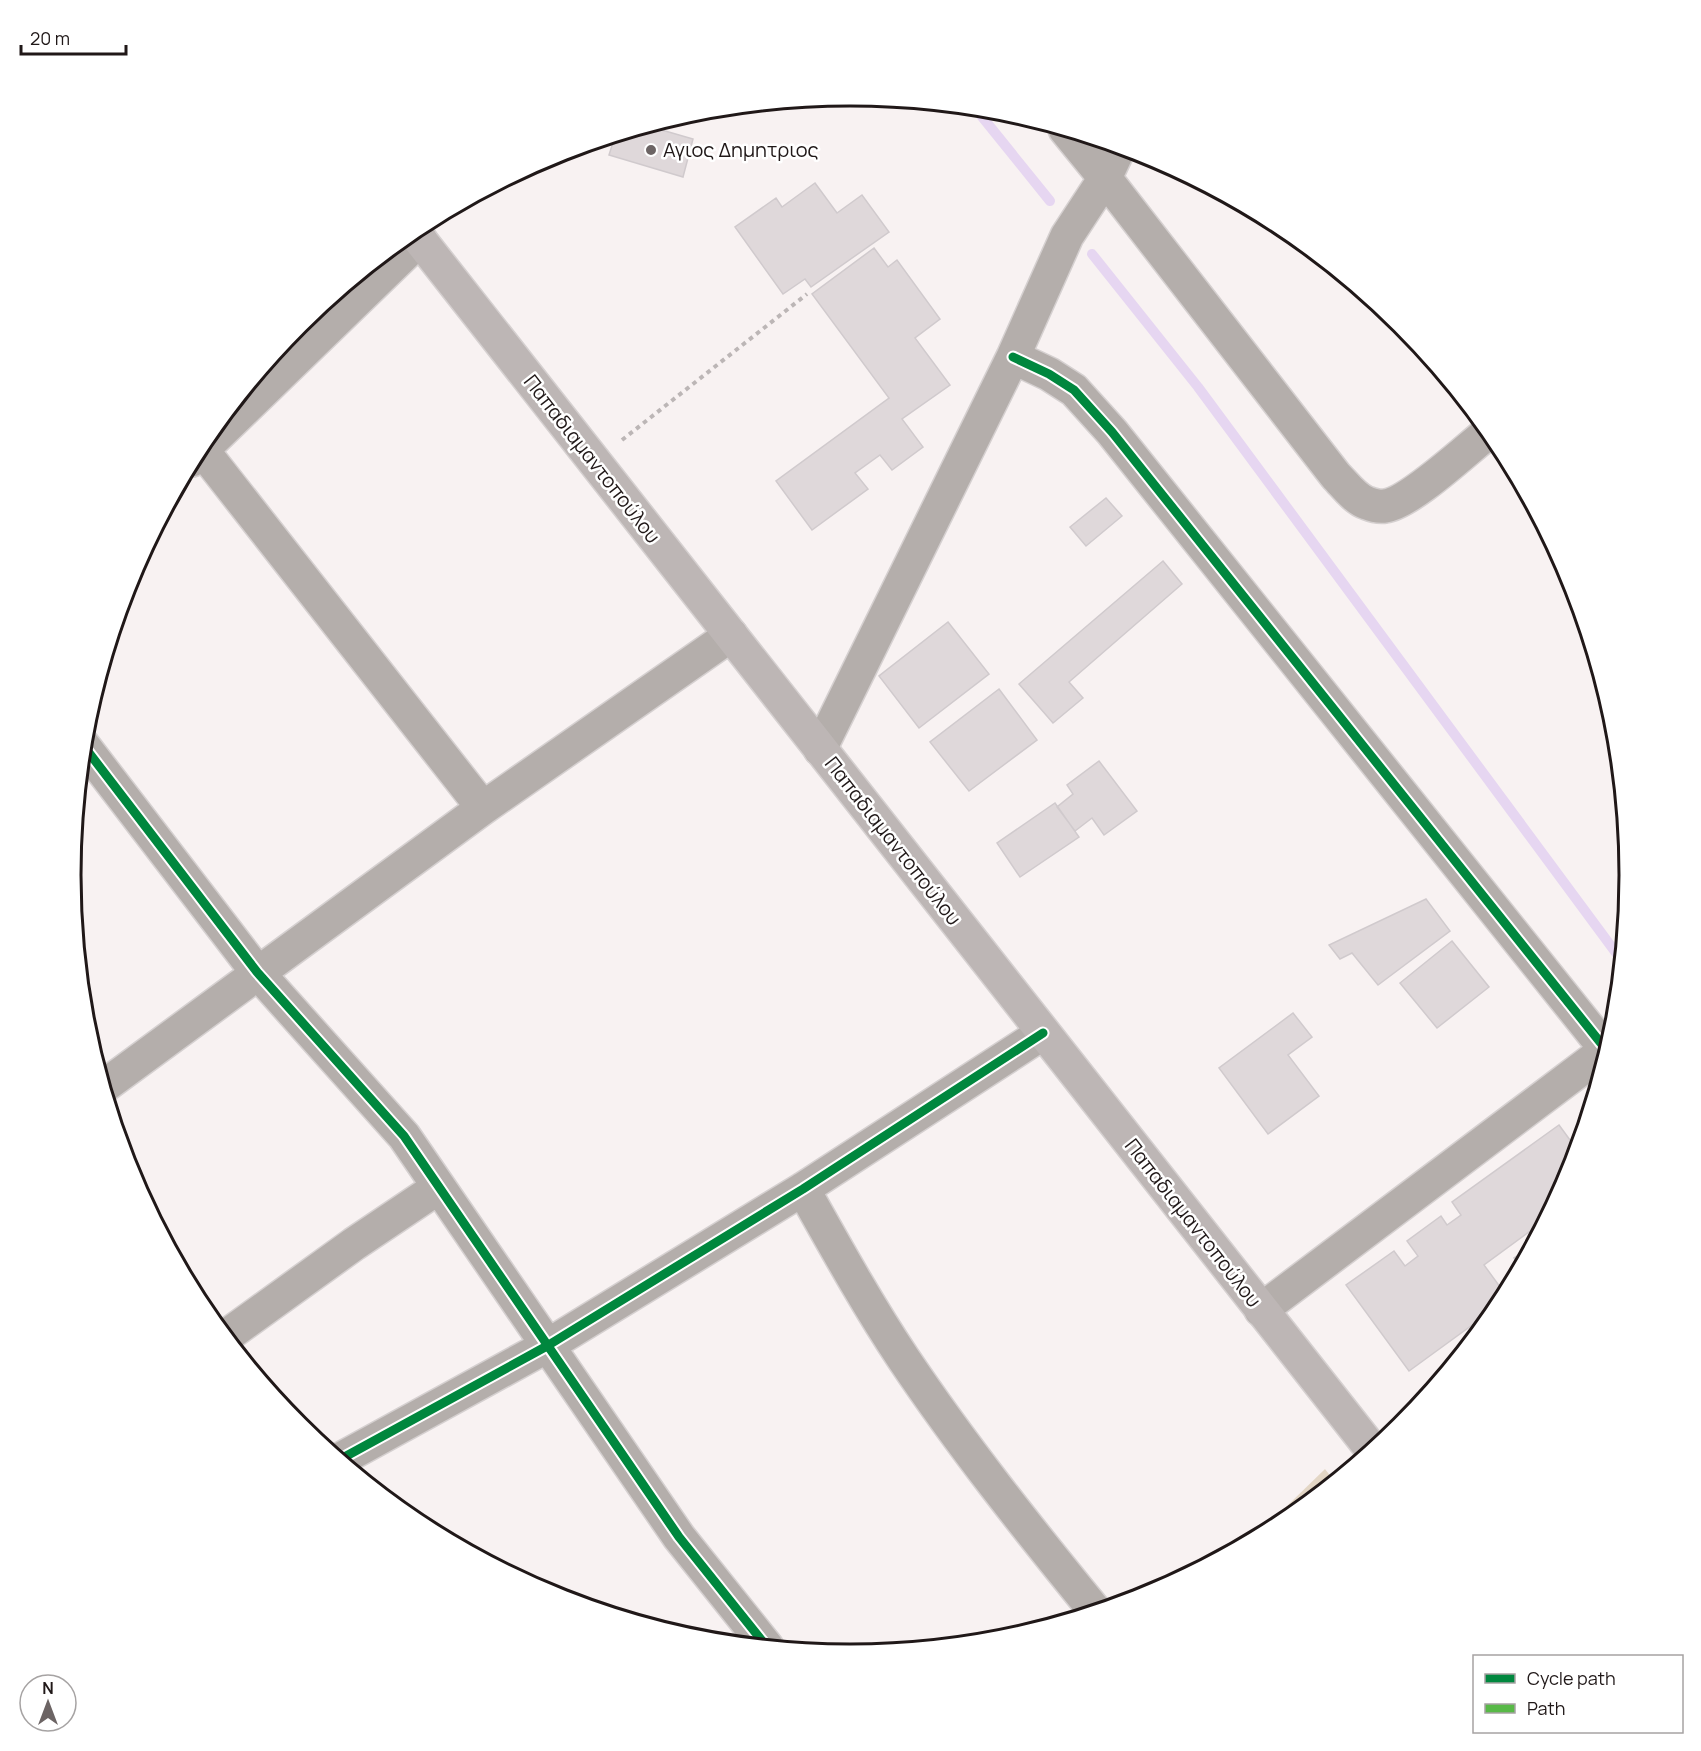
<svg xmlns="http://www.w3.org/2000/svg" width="1701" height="1751" viewBox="0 0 1701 1751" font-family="Manrope,sans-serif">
  <rect width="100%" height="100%" fill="#f8f2f2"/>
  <path fill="#e3d6c5" d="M 1325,1469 L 1335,1482 L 1284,1524 L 1249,1543 Z"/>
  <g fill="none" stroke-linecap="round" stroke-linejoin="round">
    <path stroke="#e6d6f1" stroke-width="10" d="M 975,108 L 1050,201
      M 1092,254 L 1198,387 L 1622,961"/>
  </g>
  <path fill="#dfd8da" stroke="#d0cacd" stroke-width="1.5" d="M 648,126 L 693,139 L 683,177 L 609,155 L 615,136 Z
    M 815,183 L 837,213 L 862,195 L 889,232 L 811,287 L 805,279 L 783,294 L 735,227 L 776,198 L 782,207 Z
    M 874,248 L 888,267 L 897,260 L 940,319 L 915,338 L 950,385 L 902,419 L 923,447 L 892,470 L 880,455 L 855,473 L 868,489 L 812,530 L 776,481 L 889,398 L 812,294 Z
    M 1106,498 L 1122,516 L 1086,546 L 1070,527 Z
    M 1163,561 L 1182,584 L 1069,682 L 1083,698 L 1053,723 L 1019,684 Z
    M 948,622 L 989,674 L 919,728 L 879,676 Z
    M 999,689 L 1037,740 L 969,791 L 930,742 Z
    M 1099,761 L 1137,811 L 1104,835 L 1092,818 L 1075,831 L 1057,807 L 1073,794 L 1067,785 Z
    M 1055,803 L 1079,837 L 1020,877 L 997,843 Z
    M 1426,899 L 1450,931 L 1378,985 L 1352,953 L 1340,959 L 1329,945 Z
    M 1452,941 L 1489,987 L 1437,1028 L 1400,983 Z
    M 1293,1013 L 1312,1037 L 1288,1055 L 1319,1096 L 1268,1134 L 1219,1068 Z
    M 1559,1125 L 1578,1151 L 1571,1174 L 1538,1236 L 1533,1229 L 1484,1265 L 1506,1295 L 1501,1304 L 1409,1371 L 1346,1285 L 1394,1251 L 1405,1266 L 1418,1256 L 1407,1241 L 1441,1216 L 1447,1225 L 1461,1215 L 1452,1202 Z
    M 1534,1244 L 1521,1268 L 1514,1258 Z"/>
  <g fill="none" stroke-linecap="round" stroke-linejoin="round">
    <defs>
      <path id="street" d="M 1065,129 L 1105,178 L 1336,476 C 1345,485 1355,499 1367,503 C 1372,505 1380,507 1385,506 C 1410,503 1468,448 1490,431
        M 1013,357 L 1049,374 L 1074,390 L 1112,432 L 1608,1052
        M 203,451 L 483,808
        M 192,460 L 420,239
        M 83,745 L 257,972 L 404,1136 L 679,1537 L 767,1647
        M 820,749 L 1013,357 L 1067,236 L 1105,178 L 1120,146
        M 103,1087 L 483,808 L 731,635
        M 803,1189 C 835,1246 867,1304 903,1358 C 962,1446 1029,1530 1096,1612
        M 1261,1310 L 1606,1050
        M 225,1337 L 354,1244 L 439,1187
        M 339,1460 L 547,1346 L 803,1189 L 1043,1033"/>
      <path id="secondary" d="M 413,231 L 1373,1451"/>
    </defs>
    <use href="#street" stroke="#d5d0d0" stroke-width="36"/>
    <use href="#secondary" stroke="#d5d0d0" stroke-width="36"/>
    <path stroke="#bcb6b6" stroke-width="4" stroke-dasharray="4.5 4.5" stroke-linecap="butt" d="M 622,440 L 807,294"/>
    <use href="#street" stroke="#b4aeab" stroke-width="33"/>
    <use href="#secondary" stroke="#bdb6b5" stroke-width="33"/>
    <path stroke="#58b947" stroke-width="8" stroke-dasharray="15 8" stroke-linecap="butt" d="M 199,447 L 203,451"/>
    <defs>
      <path id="cycleway" d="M 1013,357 L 1049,374 L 1074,390 L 1112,432 L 1608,1052
        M 83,745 L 257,972 L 404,1136 L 679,1537 L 767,1647
        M 339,1460 L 547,1346 L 803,1189 L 1043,1033"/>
    </defs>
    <use href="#cycleway" stroke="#fff" stroke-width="13"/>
    <use href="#cycleway" stroke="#00873e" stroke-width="9"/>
  </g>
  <circle fill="#6c6464" stroke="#fff" stroke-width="2" cx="651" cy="150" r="6"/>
  <g text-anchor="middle" stroke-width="5" stroke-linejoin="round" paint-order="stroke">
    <g font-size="20" fill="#201818" stroke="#fff" text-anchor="start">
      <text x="663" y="157">Αγιος Δημητριος</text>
    </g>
    <g font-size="20" fill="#201818" stroke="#fff">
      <text transform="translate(592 459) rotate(52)" y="7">Παπαδιαμαντοπούλου</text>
      <text transform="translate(893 841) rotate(52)" y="7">Παπαδιαμαντοπούλου</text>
      <text transform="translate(1193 1223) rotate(52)" y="7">Παπαδιαμαντοπούλου</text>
    </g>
  </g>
  <path d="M0 0H1701V1751H0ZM81 875a769 769 0 1 1 1538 0a769 769 0 1 1-1538 0Z" fill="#fff" fill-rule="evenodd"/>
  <path fill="none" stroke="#201818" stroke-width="3" d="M81 875a769 769 0 1 1 1538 0a769 769 0 1 1-1538 0Z"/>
  <rect x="1473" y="1655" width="210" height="78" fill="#ffffff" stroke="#a6a3a3" stroke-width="1.5"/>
  <rect x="1485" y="1674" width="30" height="9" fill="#00873e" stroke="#a6a3a3" stroke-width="1.5"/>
  <text x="1527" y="1685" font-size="18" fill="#201818">Cycle path</text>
  <rect x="1485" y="1704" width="30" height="9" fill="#58b947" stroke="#a6a3a3" stroke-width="1.5"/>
  <text x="1527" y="1715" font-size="18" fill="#201818">Path</text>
  <g transform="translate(48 1703)"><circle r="28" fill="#ffffff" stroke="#a6a3a3" stroke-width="1.5"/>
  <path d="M0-4.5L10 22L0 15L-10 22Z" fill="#6c6464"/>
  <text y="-9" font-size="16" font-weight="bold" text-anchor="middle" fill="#201818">N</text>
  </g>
  <path d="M21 45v9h105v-9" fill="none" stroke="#201818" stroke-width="3"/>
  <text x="30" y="45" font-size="18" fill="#201818" stroke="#ffffff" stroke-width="4.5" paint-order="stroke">20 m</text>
</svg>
